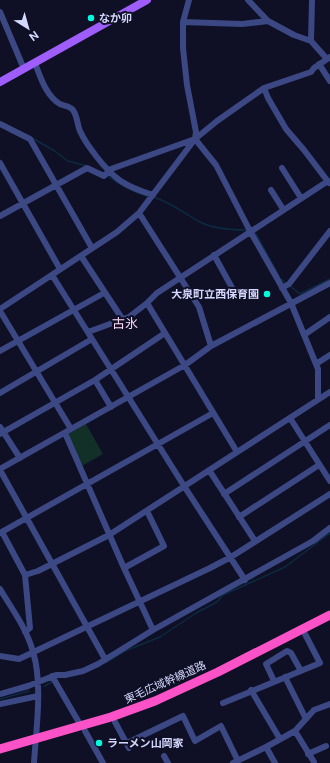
<svg xmlns="http://www.w3.org/2000/svg" width="330" height="763" viewBox="0 0 330 763" font-family="'Public Sans','Noto Sans JP',sans-serif">
  <rect width="100%" height="100%" fill="#0f1025"/>
  <path fill="#122f28" d="M 86,424 L 103,454 L 82,466 L 68,436 L 70,433 Z"/>
  <g fill="none" stroke-linecap="round" stroke-linejoin="round">
    <path stroke="#0b2b42" stroke-width="1.5" d="M 32,138 L 53,150 L 68,161 L 87,166
      M 108,176 C 120,185 132,192 147,196
      M 156,198 C 172,203 185,214 200,222 C 214,229 230,230 246,230
      M 255,232 L 279,276
      M 281,279 L 286,283
      M 290,286 L 300,294 L 330,279
      M 105,663 L 125,651 L 160,637 L 196,613 L 217,602 L 223,595 L 285,567 L 330,533
      M 45,686 L 53,681
      M 0,699 L 29,691"/>
    <path stroke="#3b4883" stroke-width="6" d="M 189,0 L 183,22 L 183,48 L 187,85 L 196,132 L 195,139 L 216,165 L 250,231 L 291,303 L 318,369 L 318,399
      M 248,0 L 268,21 L 294,35 L 311,41 L 327,59
      M 0,12 L 24,69
      M 183,22 L 242,24 L 268,21
      M 311,41 L 312,0
      M 35,63 C 40,76 46,96 60,104 C 64,106 70,106 73,110 C 78,117 77,126 81,133 C 85,142 91,149 96,156 C 114,179 124,186 153,195
      M 319,64 L 330,81
      M 264,88 L 268,98 L 286,129 L 304,150 L 329,183
      M 0,124 L 30,139 L 92,248
      M 0,163 L 60,269
      M 282,168 L 301,198
      M 271,190 L 283,209
      M 139,213 L 199,307 L 211,346
      M 0,216 L 87,168 L 104,176 L 111,169 L 195,139
      M 214,255 L 236,295
      M 81,256 L 123,320
      M 52,275 L 184,486 L 245,580
      M 282,288 L 289,284 L 330,231
      M 147,303 L 237,452
      M 0,309 L 117,232 L 139,213 L 195,139 L 217,121 L 264,88 L 311,72 L 314,68 L 330,57
      M 0,311 L 71,429
      M 88,332 L 129,317 L 147,303 L 157,293 L 328,181
      M 304,335 L 330,317
      M 0,351 L 104,293
      M 316,364 L 330,355
      M 95,380 L 111,407
      M 0,393 L 92,339
      M 290,418 L 330,481
      M 0,427 L 20,458
      M 65,433 L 124,568 L 153,630
      M 0,434 L 95,380 L 165,333
      M 0,469 L 185,365 L 211,346 L 330,283
      M 0,470 L 105,659
      M 209,470 L 255,541
      M 224,494 L 330,425
      M 239,517 L 319,465
      M 2,532 L 25,575 L 30,628 L 25,632
      M 0,533 L 213,413
      M 124,568 L 164,546 L 147,511
      M 25,575 L 38,571 L 109,535 L 330,392
      M 0,589 C 12,609 27,629 33,652 C 43,683 36,730 34,763
      M 0,656 L 19,659 L 210,568 L 231,557 L 330,494
      M 52,676 L 81,726
      M 285,677 L 306,719
      M 274,681 L 266,664 L 287,651 L 291,653 L 301,671
      M 251,690 L 280,739
      M 0,694 L 28,686 L 56,675 L 65,675 L 83,671 L 98,664 L 153,630 L 313,541 L 330,528
      M 223,703 L 320,663 L 305,634
      M 0,704 L 38,696
      M 115,722 L 129,748
      M 85,731 L 103,763
      M 295,731 L 314,762
      M 127,743 L 183,716 L 195,741 L 221,726 L 238,761
      M 266,747 L 275,763
      M 308,754 L 326,746
      M 164,756 L 168,763
      M 233,763 L 266,747 L 295,731 L 314,710 L 330,704"/>
    <path stroke="#9f5dfc" stroke-width="8" d="M 0,82 L 147,0"/>
    <path stroke="#fc52c7" stroke-width="9" d="M 0,749 L 111,717 L 155,701 L 218,672 L 330,615"/>
  </g>
  <g fill="#04fadf" stroke="#0f1025" stroke-width="1.5">
    <circle cx="91" cy="18" r="4"/>
    <circle cx="267" cy="294" r="4"/>
    <circle cx="99" cy="743" r="4"/>
  </g>
  <g text-anchor="middle" stroke-width="4" stroke-linejoin="round" paint-order="stroke">
    <g font-size="11" font-weight="bold" fill="#d4d8fe" stroke="#0f1025" text-anchor="start">
      <text x="99" y="22">なか卯</text>
      <text x="259" y="298" text-anchor="end">大泉町立西保育園</text>
      <text x="107" y="747">ラーメン山岡家</text>
    </g>
    <g font-size="11" fill="#d4d8fe" stroke="#0f1025">
      <text transform="translate(165 682) rotate(-24)" y="4">東毛広域幹線道路</text>
    </g>
    <g font-size="13" fill="#fed6f8" stroke="#0f1025">
      <text x="125" y="328">古氷</text>
    </g>
  </g>
  <g transform="translate(28 28) rotate(143)" stroke="#0f1025" stroke-width="3" paint-order="stroke">
  <path d="M0-3L7 15L0 10L-7 15Z" fill="#d4d8fe"/>
  <text y="-6" font-size="11" font-weight="bold" text-anchor="middle" fill="#d4d8fe">N</text>
  </g>
</svg>
